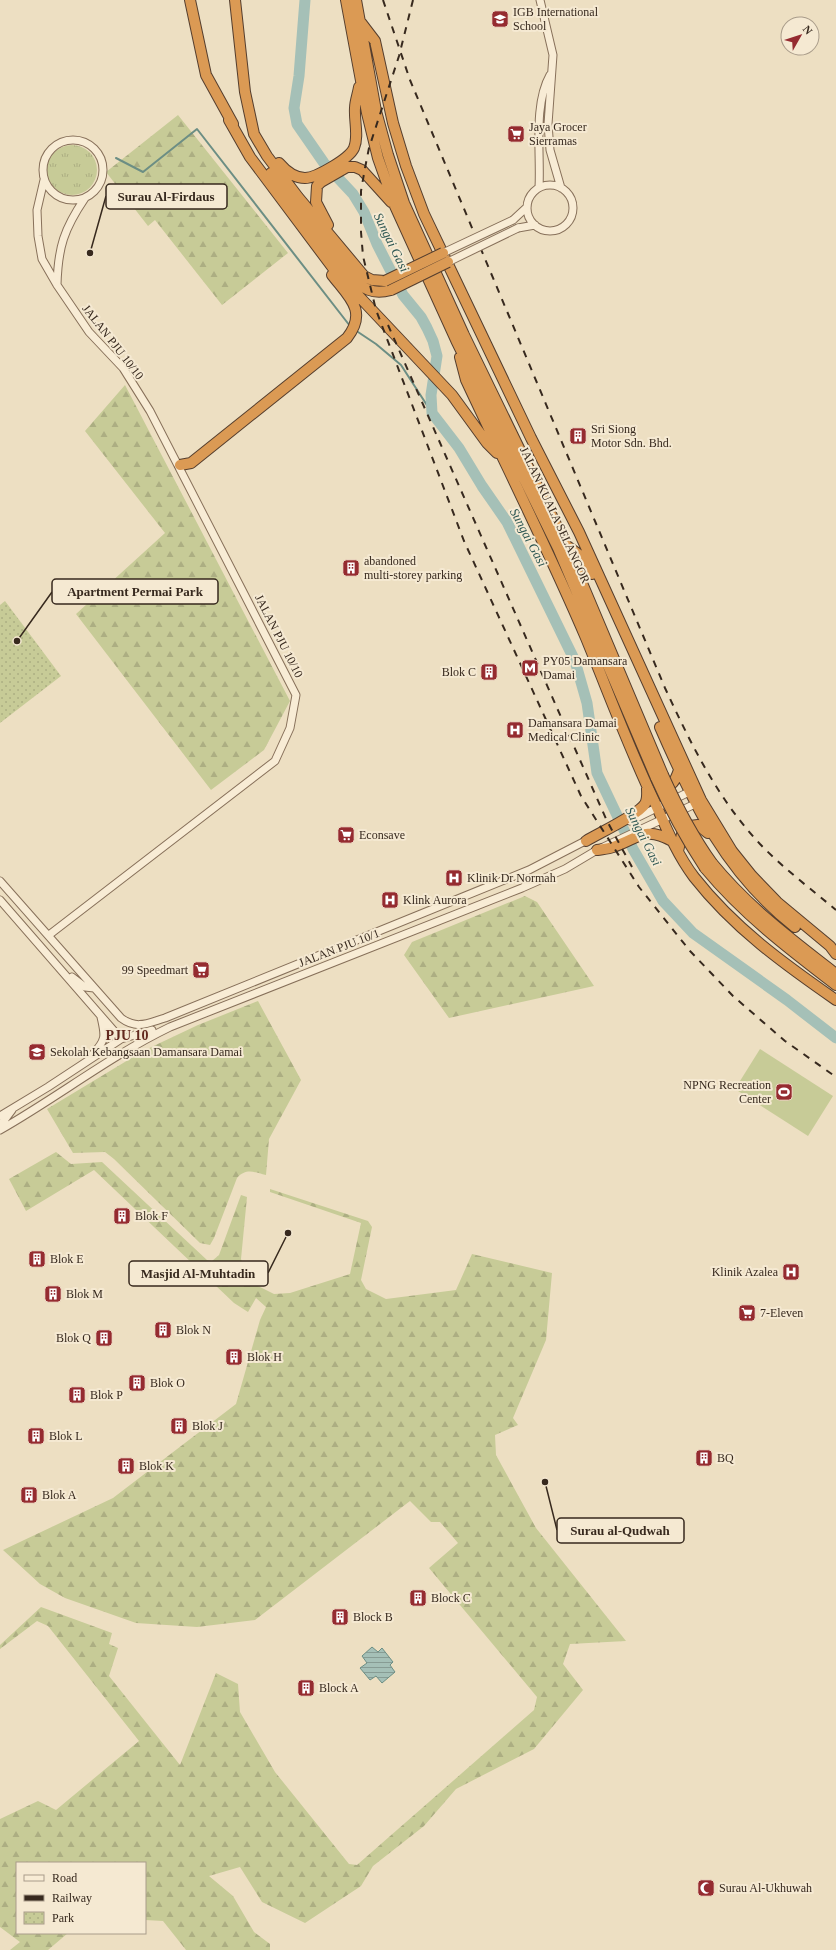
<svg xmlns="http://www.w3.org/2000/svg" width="836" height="1950" viewBox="0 0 836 1950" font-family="Georgia,serif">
  <defs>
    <pattern id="grass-tufts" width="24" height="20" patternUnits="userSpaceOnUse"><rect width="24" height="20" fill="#c7cb97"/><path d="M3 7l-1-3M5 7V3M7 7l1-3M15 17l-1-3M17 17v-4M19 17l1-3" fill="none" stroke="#acae82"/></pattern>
    <pattern id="forest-firs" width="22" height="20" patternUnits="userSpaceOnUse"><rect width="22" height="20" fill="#c7cb97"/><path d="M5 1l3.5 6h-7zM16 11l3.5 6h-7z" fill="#acae82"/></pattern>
    <pattern id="park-dots" width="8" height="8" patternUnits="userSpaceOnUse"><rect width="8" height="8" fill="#c7cb97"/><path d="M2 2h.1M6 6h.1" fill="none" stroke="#acae82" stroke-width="1.8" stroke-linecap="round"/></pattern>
    <pattern id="water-rules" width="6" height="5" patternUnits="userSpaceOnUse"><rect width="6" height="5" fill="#a5c0b7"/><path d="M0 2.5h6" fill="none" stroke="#879c94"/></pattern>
  </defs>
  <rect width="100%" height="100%" fill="#eddfc2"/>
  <path fill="url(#grass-tufts)" d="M47 170a25 25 0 1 1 50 0a25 25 0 1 1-50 0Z"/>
  <path fill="url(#forest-firs)" d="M 178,115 L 288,253 L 222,305 L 155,220 L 148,226 L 106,172 Z
    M 125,385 L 290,701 L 264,750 L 211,790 L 76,614 L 165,533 L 85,431 Z
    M 525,896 L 537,902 L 594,986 L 449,1018 L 404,955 L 412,942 Z
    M 258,1001 L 301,1080 L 269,1139 L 266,1175 C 254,1172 246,1168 237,1178 L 214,1238 L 210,1245 L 200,1243 L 114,1159 L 105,1152 L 73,1153 L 47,1109 L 143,1051 L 198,1025 Z
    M 56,1152 L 71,1164 L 102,1162 L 207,1260 L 212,1261 L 219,1255 L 241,1195 L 247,1197 L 241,1259 L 246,1272 L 258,1286 L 274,1294 L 290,1293 L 350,1274 L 361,1223 L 270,1192 L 270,1189 L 368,1221 L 372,1227 L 361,1280 L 366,1289 L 386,1299 L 456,1290 L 472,1254 L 552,1273 L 546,1340 L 513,1418 L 518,1425 L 495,1435 L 496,1455 L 536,1528 L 626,1641 L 570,1644 L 563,1664 L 583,1690 L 534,1749 L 456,1789 L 424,1826 L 373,1866 L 361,1886 L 305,1923 L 262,1902 L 240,1867 L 209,1876 L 233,1896 L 254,1932 L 270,1944 L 270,1950 L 186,1950 L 163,1921 L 145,1920 L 145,1863 L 17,1863 L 17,1933 L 68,1933 L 48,1950 L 10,1950 L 20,1942 L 0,1927 L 0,1819 L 38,1801 L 56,1810 L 139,1741 L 48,1626 L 37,1621 L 0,1649 L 0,1645 L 41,1607 L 112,1633 L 109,1644 L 118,1648 L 109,1676 L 180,1765 L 216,1673 L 238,1684 L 240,1712 L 275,1772 L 349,1864 L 357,1865 L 534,1710 L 537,1697 L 429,1568 L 458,1543 L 440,1522 L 431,1522 L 410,1501 L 255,1620 L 197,1627 L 136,1623 L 65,1598 L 40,1584 L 3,1550 L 113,1498 L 236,1404 L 260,1320 L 266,1307 L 256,1298 L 248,1312 L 234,1303 L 94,1170 L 26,1211 L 9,1179 Z"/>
  <path fill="url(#park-dots)" d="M 5,601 L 61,676 L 0,723 L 0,605 Z"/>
  <path fill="#c7cb97" d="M 760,1049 L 833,1096 L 808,1136 L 735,1089 Z"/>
  <path fill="url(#water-rules)" stroke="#6c8e84" d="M 372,1647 L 378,1652 L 382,1648 L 393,1662 L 390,1665 L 395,1672 L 382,1683 L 376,1676 L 370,1680 L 360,1668 L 367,1663 L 362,1656 Z"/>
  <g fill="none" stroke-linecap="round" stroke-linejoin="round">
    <path stroke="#6c8e84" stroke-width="2" d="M 116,158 L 143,172 L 197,129 L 350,326
      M 355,330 L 376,344 L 401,365 L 432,413"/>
    <path stroke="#a5c0b7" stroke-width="11" d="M 305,0 L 299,76 L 294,108 L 297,124 L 324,163 L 353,194 L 364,212 L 377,244 L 403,295 L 421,317 L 427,328 L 433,341 L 437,356 L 431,395 L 432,413 L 459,448 L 482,486 L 507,522 L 575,661 L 587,703 L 597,773 L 633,849 L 663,901 L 693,933 L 787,1000 L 836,1038"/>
    <defs>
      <path id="minor" d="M 540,0 L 553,55 L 548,124 L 550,150 L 561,188
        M43 170a30 30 0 1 1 60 0a30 30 0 1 1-60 0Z
        M 44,180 L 37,210 L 38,236 L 42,259 L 57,285 L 89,332 L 123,368 L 150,411 L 296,695 L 290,728 L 275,761 L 49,935
        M527 208a23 23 0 1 1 46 0a23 23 0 1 1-46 0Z
        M 539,187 C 541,154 533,105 550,75
        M 513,220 L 527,207
        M 518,228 L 535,225
        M 57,285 C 58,247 64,229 85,198
        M 630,821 L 689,792
        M 0,881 L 121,1018 C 137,1030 148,1023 165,1018 L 529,870 L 589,839
        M 0,900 L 121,1039
        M 72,977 L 85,987 L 94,988
        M 93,1054 C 107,1039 105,1035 101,1017
        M 0,1116 L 48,1087 L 121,1039 L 152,1030
        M 0,1126 L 12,1110
        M 0,1130 C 58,1097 110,1056 170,1027 L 522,888 L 565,869 L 597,850 L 695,804"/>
      <path id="highway" d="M 190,0 L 206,75 L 233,124
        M 235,0 L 245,92 L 254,134 L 267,156 L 298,197 L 364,276 L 372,280 L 385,281
        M 346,0 L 367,113 L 378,158 L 395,206 L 456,340 L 558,548 L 656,778
        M 356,0 L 376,111 L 388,155 L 404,203 L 464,335 L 566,545 L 663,775
        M 359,20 L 375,41 L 393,123 L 406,166 L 424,214 L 531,438 L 579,532 L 701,800 L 732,851 L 752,876 L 777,902 L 830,946 L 836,954
        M 229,120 L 250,157 L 336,272 L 452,395 L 487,443 L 497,453
        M 279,163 C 285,170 294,178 305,178 C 316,178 349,159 354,148 C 359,136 354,121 355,108 C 355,101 358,94 359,87
        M 271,173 L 351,276 C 363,289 372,295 391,290
        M 328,225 L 316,202 L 317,186 L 321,182 L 347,167 L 355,167 L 362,170 L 391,202
        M 460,357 L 466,380 C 506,466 549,551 586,638 C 609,694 630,751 656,805 C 667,830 678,856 694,877 C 734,928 784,964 836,1000
        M 180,465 L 191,463 L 347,338 C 368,311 349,297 332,275
        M 567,546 L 581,556 L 592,574
        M 660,727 C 694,805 726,873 795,927
        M 660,787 C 672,789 676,779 679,770
        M 586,841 C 599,833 638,815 645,804 C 648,799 647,794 647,788
        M 597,850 C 602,849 608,849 613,847 C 638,839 644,825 672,841
        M 678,851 L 682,834 L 690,826 L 698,825 L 708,833
        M 712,863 C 748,907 791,939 836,974
        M 705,868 C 743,914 789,949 836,985"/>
    </defs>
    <use href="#minor" stroke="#87705a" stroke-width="9"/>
    <use href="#highway" stroke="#553e2e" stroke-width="12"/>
    <use href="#minor" stroke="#f8ecd5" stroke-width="7"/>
    <use href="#highway" stroke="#db9a54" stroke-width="10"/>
    <path stroke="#37291e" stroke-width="2" stroke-dasharray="7 7" stroke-linecap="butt" d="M 383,0 L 410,80 L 665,688 C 691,744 717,798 760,844 C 783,868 811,889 836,910
      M 413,0 L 399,56 L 369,148 L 365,168 L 361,191 L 361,232 L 363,256 L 376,310 L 464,541 L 581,796 L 639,887 L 690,951 L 733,996 L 785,1041 L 836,1077
      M 388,325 L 576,751 L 607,821 L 632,867"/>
    <defs>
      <path id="minor-bridge" d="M 443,253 L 513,220
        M 448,262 L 518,228"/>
      <path id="highway-bridge" d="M 385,281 L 443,253
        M 391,290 L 448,262
        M 663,775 C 677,806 692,835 712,863
        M 656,778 C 670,810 686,839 705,868"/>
    </defs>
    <use href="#minor-bridge" stroke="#87705a" stroke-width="9" stroke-linecap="butt"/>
    <use href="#highway-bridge" stroke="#553e2e" stroke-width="12" stroke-linecap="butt"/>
    <use href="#minor-bridge" stroke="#f8ecd5" stroke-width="7"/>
    <use href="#highway-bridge" stroke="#db9a54" stroke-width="10"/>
  </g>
  <defs>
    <symbol id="school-square" viewBox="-11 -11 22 22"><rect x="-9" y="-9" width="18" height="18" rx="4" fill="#952b30" stroke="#f5e9d2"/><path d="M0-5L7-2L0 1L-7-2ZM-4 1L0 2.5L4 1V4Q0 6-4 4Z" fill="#fff"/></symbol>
    <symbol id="supermarket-square" viewBox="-11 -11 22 22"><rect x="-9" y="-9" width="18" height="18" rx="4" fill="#952b30" stroke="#f5e9d2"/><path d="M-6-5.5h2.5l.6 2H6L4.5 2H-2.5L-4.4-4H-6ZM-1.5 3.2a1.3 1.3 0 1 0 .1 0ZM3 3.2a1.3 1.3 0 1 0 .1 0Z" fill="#fff"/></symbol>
    <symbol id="building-square" viewBox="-11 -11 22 22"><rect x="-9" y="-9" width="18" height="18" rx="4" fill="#952b30" stroke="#f5e9d2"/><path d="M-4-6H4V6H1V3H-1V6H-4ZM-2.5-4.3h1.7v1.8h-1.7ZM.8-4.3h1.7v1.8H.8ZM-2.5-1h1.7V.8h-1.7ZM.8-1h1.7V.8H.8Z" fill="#fff"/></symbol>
    <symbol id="metro-square" viewBox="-11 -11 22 22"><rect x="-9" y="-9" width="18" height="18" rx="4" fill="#952b30" stroke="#f5e9d2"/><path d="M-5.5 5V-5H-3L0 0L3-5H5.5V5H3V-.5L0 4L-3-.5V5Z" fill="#fff"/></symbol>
    <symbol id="hospital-square" viewBox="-11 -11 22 22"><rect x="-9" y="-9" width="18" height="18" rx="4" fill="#952b30" stroke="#f5e9d2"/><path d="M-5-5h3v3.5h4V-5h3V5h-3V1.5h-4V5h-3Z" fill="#fff"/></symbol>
    <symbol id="stadium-square" viewBox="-11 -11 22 22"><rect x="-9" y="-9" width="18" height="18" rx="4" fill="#952b30" stroke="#f5e9d2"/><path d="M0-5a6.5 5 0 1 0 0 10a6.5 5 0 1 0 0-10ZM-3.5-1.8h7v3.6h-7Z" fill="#fff"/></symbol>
    <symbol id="mosque-square" viewBox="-11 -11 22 22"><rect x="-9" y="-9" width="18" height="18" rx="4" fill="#952b30" stroke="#f5e9d2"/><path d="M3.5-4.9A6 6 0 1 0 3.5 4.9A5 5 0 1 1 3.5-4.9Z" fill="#fff"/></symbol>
  </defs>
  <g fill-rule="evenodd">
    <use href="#school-square" x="490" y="9" width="20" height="20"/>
    <use href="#supermarket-square" x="506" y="124" width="20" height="20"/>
    <use href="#building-square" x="568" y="426" width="20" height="20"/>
    <use href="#building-square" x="341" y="558" width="20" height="20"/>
    <use href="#metro-square" x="520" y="658" width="20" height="20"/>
    <use href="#building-square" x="479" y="662" width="20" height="20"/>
    <use href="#hospital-square" x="505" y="720" width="20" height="20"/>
    <use href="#supermarket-square" x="336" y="825" width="20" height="20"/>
    <use href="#hospital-square" x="444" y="868" width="20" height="20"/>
    <use href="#hospital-square" x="380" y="890" width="20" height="20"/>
    <use href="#supermarket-square" x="191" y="960" width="20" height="20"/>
    <use href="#school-square" x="27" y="1042" width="20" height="20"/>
    <use href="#stadium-square" x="774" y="1082" width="20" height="20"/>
    <use href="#building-square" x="112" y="1206" width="20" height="20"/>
    <use href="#building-square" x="27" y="1249" width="20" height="20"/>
    <use href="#hospital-square" x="781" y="1262" width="20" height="20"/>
    <use href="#building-square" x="43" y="1284" width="20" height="20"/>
    <use href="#supermarket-square" x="737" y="1303" width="20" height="20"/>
    <use href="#building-square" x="153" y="1320" width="20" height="20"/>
    <use href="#building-square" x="94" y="1328" width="20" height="20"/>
    <use href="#building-square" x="224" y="1347" width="20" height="20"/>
    <use href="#building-square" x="127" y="1373" width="20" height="20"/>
    <use href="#building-square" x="67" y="1385" width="20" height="20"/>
    <use href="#building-square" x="169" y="1416" width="20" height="20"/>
    <use href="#building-square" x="26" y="1426" width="20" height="20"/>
    <use href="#building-square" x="694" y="1448" width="20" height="20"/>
    <use href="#building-square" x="116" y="1456" width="20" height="20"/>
    <use href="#building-square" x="19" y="1485" width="20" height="20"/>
    <use href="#building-square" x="408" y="1588" width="20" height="20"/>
    <use href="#building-square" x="330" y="1607" width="20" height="20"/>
    <use href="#building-square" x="296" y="1678" width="20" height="20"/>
    <use href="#mosque-square" x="696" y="1878" width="20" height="20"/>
  </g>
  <g text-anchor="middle" stroke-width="4" stroke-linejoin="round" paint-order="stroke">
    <g font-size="12" fill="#37291e" stroke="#f5e9d2" text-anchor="start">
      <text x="513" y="16">IGB International<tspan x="513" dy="14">School</tspan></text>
      <text x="529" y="131">Jaya Grocer<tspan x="529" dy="14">Sierramas</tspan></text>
      <text x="591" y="433">Sri Siong<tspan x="591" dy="14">Motor Sdn. Bhd.</tspan></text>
      <text x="364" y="565">abandoned<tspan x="364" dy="14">multi-storey parking</tspan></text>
      <text x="543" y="665">PY05 Damansara<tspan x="543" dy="14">Damai</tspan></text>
      <text x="476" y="676" text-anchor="end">Blok C</text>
      <text x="528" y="727">Damansara Damai<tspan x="528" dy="14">Medical Clinic</tspan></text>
      <text x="359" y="839">Econsave</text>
      <text x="467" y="882">Klinik Dr Normah</text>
      <text x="403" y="904">Klink Aurora</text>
      <text x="188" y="974" text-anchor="end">99 Speedmart</text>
      <text x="50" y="1056">Sekolah Kebangsaan Damansara Damai</text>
      <text x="771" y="1089" text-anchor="end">NPNG Recreation<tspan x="771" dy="14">Center</tspan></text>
      <text x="135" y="1220">Blok F</text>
      <text x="50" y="1263">Blok E</text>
      <text x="778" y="1276" text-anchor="end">Klinik Azalea</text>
      <text x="66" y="1298">Blok M</text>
      <text x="760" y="1317">7-Eleven</text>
      <text x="176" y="1334">Blok N</text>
      <text x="91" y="1342" text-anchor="end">Blok Q</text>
      <text x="247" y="1361">Blok H</text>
      <text x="150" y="1387">Blok O</text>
      <text x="90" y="1399">Blok P</text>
      <text x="192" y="1430">Blok J</text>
      <text x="49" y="1440">Blok L</text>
      <text x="717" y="1462">BQ</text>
      <text x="139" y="1470">Blok K</text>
      <text x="42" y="1499">Blok A</text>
      <text x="431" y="1602">Block C</text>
      <text x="353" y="1621">Block B</text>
      <text x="319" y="1692">Block A</text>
      <text x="719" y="1892">Surau Al-Ukhuwah</text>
    </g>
    <g font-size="12" fill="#37291e" stroke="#f5e9d2">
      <text transform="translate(113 342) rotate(52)" y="4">JALAN PJU 10/10</text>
      <text transform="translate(555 515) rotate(65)" y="4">JALAN KUALA SELANGOR</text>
      <text transform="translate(279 636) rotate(63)" y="4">JALAN PJU 10/10</text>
      <text transform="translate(339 948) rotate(-21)" y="4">JALAN PJU 10/1</text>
    </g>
    <g font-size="13" font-style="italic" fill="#2d5652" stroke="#f5e9d2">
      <text transform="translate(392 242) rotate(64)" y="5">Sungai Gasi</text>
      <text transform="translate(529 537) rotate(62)" y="5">Sungai Gasi</text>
      <text transform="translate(644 836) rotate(63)" y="5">Sungai Gasi</text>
    </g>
    <g font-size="14" font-weight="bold" fill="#63291e" stroke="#f5e9d2">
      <text x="127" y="1040">PJU 10</text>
    </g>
  </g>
  <path fill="none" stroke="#37291e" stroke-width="1.5" d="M90 253L106 196M17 641L52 592M288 1233L268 1273M545 1482L557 1530"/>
  <g fill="#37291e" stroke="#f5e9d2" stroke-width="1.5">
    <circle cx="90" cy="253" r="4"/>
    <circle cx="17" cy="641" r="4"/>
    <circle cx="288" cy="1233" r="4"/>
    <circle cx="545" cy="1482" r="4"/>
  </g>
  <g fill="#f5e9d2" stroke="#37291e" stroke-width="1.5">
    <rect x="106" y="184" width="121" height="25" rx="4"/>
    <rect x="52" y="579" width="166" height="25" rx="4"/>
    <rect x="129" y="1261" width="139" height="25" rx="4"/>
    <rect x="557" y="1518" width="127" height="25" rx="4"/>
  </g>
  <g font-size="13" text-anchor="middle" font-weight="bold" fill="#37291e">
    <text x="166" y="201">Surau Al-Firdaus</text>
    <text x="135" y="596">Apartment Permai Park</text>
    <text x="198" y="1278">Masjid Al-Muhtadin</text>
    <text x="620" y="1535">Surau al-Qudwah</text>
  </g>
  <rect x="16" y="1862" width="130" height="72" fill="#f5e9d2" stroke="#a99c8a"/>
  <rect x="24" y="1875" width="20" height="6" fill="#f8ecd5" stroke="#a99c8a"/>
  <text x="52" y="1882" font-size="12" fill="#37291e">Road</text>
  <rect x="24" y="1895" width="20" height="6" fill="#37291e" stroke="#a99c8a"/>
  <text x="52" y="1902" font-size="12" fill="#37291e">Railway</text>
  <rect x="24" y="1912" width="20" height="12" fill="url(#park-dots)" stroke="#a99c8a"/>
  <text x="52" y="1922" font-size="12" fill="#37291e">Park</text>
  <g transform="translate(800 36) rotate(51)"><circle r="19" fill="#f5e9d2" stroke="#a99c8a"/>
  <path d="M0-3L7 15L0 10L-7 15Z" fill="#952b30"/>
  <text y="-6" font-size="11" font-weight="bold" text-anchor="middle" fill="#37291e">N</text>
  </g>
</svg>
